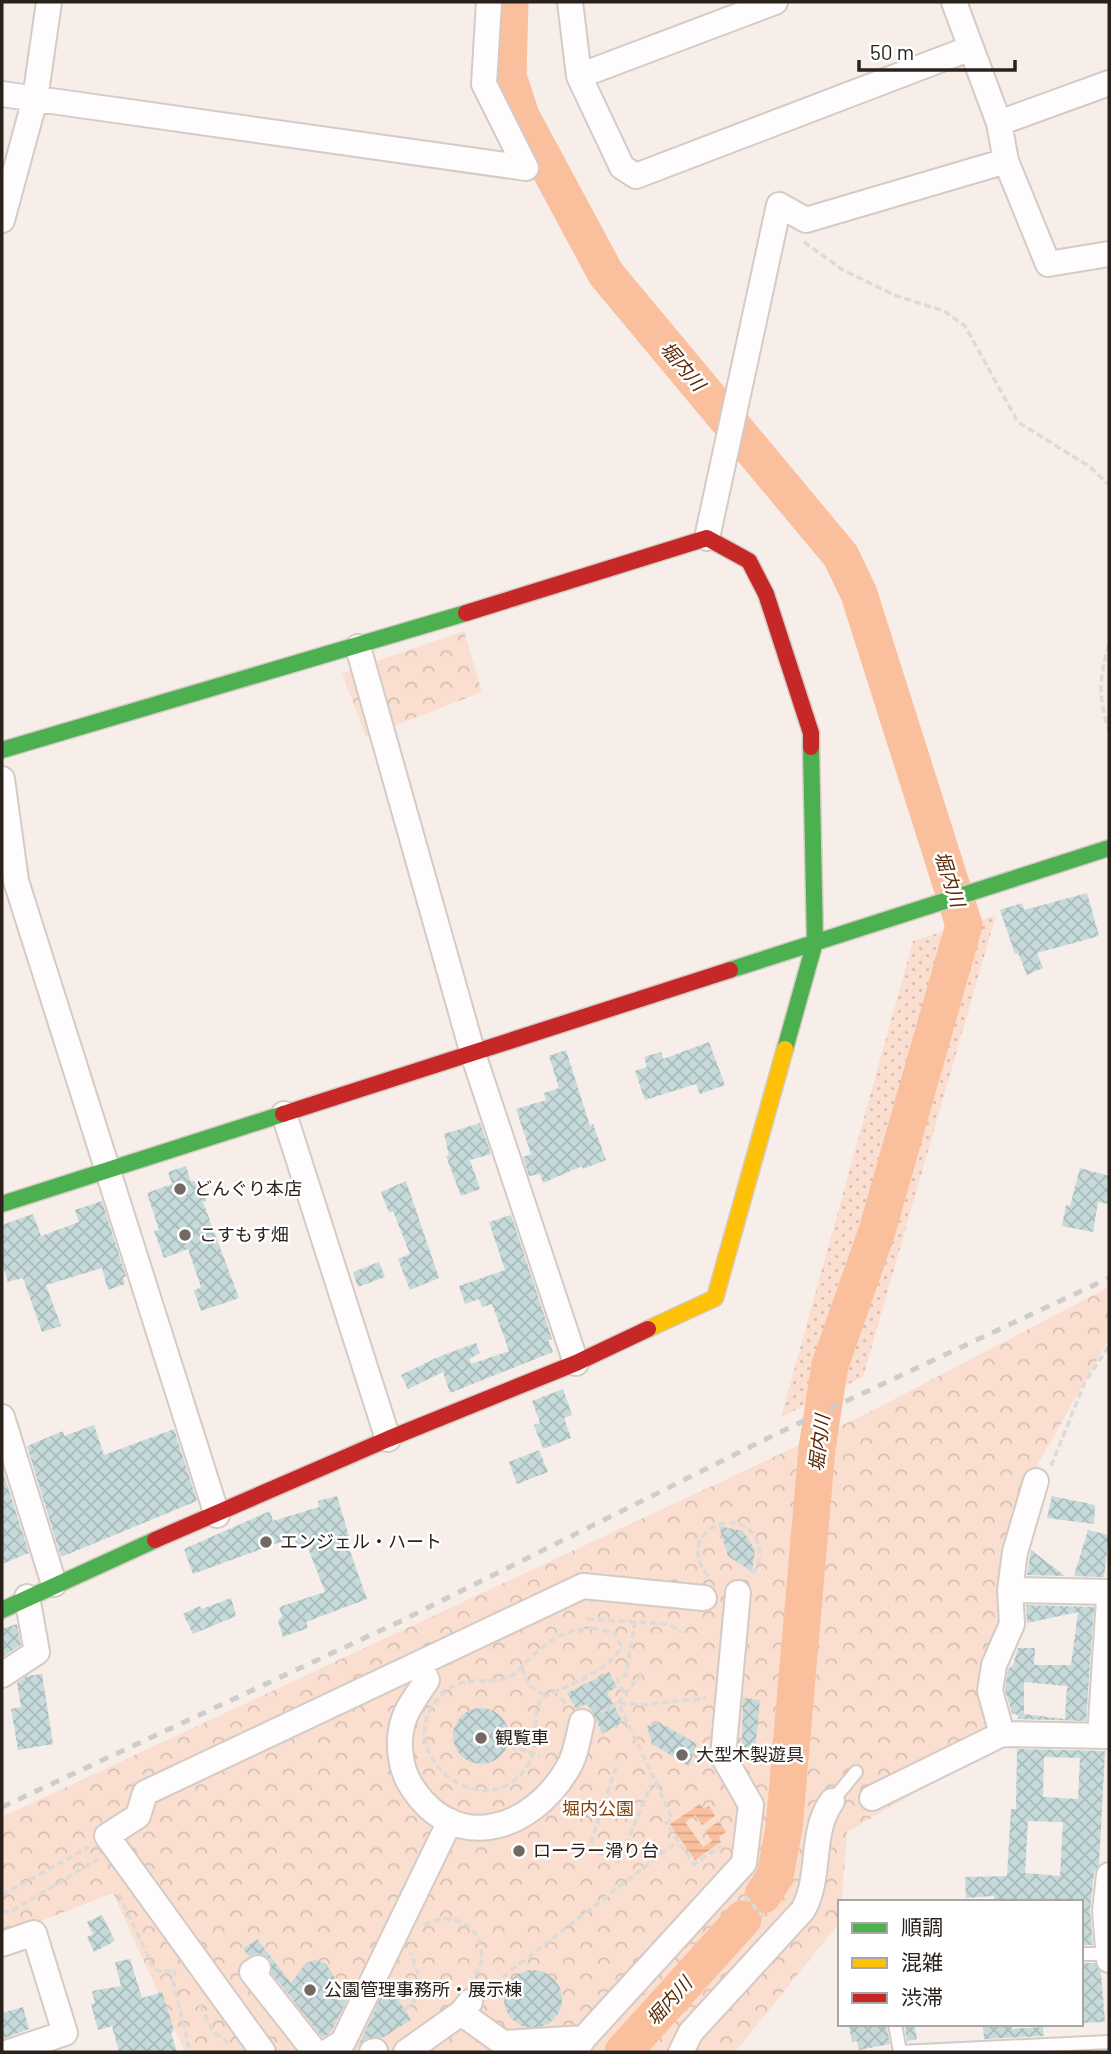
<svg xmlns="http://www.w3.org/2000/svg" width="1111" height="2054" viewBox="0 0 1111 2054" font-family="Barlow,'Noto Sans JP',sans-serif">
  <defs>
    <pattern id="grass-dots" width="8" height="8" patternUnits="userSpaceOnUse" patternTransform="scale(1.75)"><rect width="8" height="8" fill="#fadfd0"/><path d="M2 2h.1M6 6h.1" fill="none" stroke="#d6bfb2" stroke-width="1.8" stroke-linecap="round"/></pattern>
    <pattern id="forest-crowns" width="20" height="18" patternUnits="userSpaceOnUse" patternTransform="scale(1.75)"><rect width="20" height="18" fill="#fadfd0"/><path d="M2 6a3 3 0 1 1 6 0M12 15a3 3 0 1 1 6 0" fill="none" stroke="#d6bfb2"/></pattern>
    <pattern id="water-rules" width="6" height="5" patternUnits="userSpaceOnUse" patternTransform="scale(1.75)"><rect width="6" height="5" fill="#fabf9d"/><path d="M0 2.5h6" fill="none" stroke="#d6a487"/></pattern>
    <pattern id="building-cross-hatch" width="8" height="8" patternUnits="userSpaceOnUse" patternTransform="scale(1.75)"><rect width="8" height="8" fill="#c6dadb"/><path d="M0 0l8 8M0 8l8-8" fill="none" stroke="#abb"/></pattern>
  </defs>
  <rect width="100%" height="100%" fill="#f7eee9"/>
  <path fill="url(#grass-dots)" d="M 996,915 L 863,1377 L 781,1417 L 913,941 Z"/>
  <path fill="url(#forest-crowns)" d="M 464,631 L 482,692 L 366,737 L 342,673 Z
    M 1109,1287 L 1109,1339 L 1031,1476 L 1009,1623 L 986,1680 L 997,1746 L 847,1832 L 840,1922 L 735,2052 L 185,2052 L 113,1893 L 2,1936 L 2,1817 L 864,1415 Z"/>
  <path fill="url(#water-rules)" d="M 700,1804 L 704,1809 L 709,1806 L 715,1816 L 702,1825 L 695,1815 L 685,1822 L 703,1847 L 712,1841 L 705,1831 L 719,1821 L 726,1832 L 719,1837 L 721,1842 L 695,1860 L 670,1824 Z"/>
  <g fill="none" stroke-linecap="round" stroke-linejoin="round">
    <path stroke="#fabf9d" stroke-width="37" d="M 510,2 L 508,76 L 521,116 L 606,274 L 841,556 L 859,594 L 964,925 L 877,1231 L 830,1365 L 817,1448 L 784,1828 L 775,1876 L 763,1895
      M 623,2052 L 743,1919"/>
  </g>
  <path fill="url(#building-cross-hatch)" fill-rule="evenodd" d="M 1087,893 L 1099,936 L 1037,953 L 1043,968 L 1027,975 L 1018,953 L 1015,954 L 1000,910 L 1022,903 L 1024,910 Z
    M 709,1042 L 725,1085 L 700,1094 L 696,1084 L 645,1100 L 635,1071 L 647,1067 L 644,1057 L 661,1052 L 663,1059 Z
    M 566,1050 L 590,1126 L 593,1124 L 606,1160 L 583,1169 L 582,1166 L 543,1183 L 540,1174 L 529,1176 L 523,1157 L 531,1154 L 516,1109 L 546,1100 L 544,1093 L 559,1088 L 549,1056 Z
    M 480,1123 L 491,1154 L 470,1160 L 480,1189 L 461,1196 L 446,1156 L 449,1155 L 444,1134 Z
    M 186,1166 L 191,1182 L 199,1179 L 206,1201 L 203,1202 L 239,1298 L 201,1311 L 194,1291 L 201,1287 L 188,1249 L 164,1258 L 154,1231 L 159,1230 L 147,1193 L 172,1184 L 168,1172 Z
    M 1080,1168 L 1109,1176 L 1109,1204 L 1098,1202 L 1093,1232 L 1062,1226 L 1066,1205 L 1070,1206 Z
    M 406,1181 L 439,1278 L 410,1290 L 398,1259 L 410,1254 L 393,1211 L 389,1213 L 381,1192 Z
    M 102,1201 L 126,1277 L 123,1277 L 125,1284 L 108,1290 L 102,1268 L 46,1285 L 61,1326 L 42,1332 L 23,1278 L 8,1282 L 2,1263 L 2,1225 L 33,1214 L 41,1236 L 79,1222 L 75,1210 Z
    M 511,1215 L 552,1339 L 548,1340 L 553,1352 L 450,1393 L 443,1372 L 408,1389 L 401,1375 L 438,1357 L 476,1343 L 480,1353 L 469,1359 L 471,1364 L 509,1351 L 492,1304 L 482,1307 L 479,1299 L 465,1304 L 459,1286 L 505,1270 L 489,1222 Z
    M 379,1262 L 385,1277 L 358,1287 L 353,1272 Z
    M 563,1389 L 572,1415 L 564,1418 L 571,1438 L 543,1449 L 534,1425 L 540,1423 L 532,1401 Z
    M 94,1425 L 104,1455 L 174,1429 L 197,1501 L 61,1557 L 27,1446 L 63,1431 L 64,1436 Z
    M 539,1450 L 548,1472 L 517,1484 L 509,1462 Z
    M 2,1475 L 4,1475 L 29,1553 L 2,1564 Z
    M 337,1496 L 349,1536 L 345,1537 L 367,1599 L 306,1622 L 308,1628 L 283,1637 L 278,1621 L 282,1616 L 279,1607 L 325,1592 L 308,1548 L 304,1549 L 303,1544 L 297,1545 L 294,1537 L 193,1574 L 184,1549 L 270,1511 L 273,1521 L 319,1507 L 318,1501 Z
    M 1052,1496 L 1095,1505 L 1094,1524 L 1047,1518 Z
    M 719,1526 L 743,1531 L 755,1550 L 752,1572 L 728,1556 Z
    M 1088,1530 L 1109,1535 L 1104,1577 L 1074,1576 Z
    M 1031,1550 L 1065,1576 L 1027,1575 Z
    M 231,1598 L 236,1616 L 193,1634 L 183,1614 L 200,1606 L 202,1609 Z
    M 1026,1605 L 1094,1607 L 1086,1721 L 1018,1719 L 1018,1715 L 1012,1713 L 1005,1690 L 1008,1669 L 1013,1665 L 1018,1648 L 1035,1648 L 1034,1665 L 1071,1665 L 1078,1612 L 1027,1623 ZM 1024,1682 L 1067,1686 L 1065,1719 L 1024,1714 Z
    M 17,1624 L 21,1645 L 2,1657 L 2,1629 Z
    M 609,1672 L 617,1687 L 607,1693 L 623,1722 L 602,1734 L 593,1712 L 586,1704 L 576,1709 L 567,1693 Z
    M 42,1674 L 53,1744 L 18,1750 L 11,1709 L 21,1707 L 17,1683 L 27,1676 Z
    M 743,1698 L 760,1700 L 755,1750 L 742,1749 Z
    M453 1736a28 28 0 1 1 56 0a28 28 0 1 1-56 0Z
    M 660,1723 L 697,1744 L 689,1766 L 652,1744 L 647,1726 Z
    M 1017,1749 L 1105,1751 L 1099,1865 L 1094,1873 L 1090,1910 L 1093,1945 L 1081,1945 L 1081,1902 L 994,1902 L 994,1896 L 966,1898 L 965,1877 L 1007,1876 L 1011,1809 L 1016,1809 ZM 1044,1757 L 1080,1758 L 1078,1799 L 1043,1797 ZM 1028,1821 L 1063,1822 L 1060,1876 L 1025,1873 Z
    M 102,1915 L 115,1941 L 94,1952 L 87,1937 L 93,1934 L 87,1922 Z
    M 257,1939 L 291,1983 L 306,1963 L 315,1960 L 326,1964 L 348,1998 L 332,2030 L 327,2035 L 322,2037 L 272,1973 L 270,1959 L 258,1953 L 249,1956 L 243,1949 Z
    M 130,1959 L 142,1998 L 162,1992 L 174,2030 L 171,2033 L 177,2052 L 119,2052 L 112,2026 L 98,2030 L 91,2004 L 95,2003 L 92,1991 L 121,1986 L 115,1962 Z
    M 1081,1963 L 1095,1963 L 1101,1973 L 1105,2022 L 1081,2023 Z
    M504 1999a29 29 0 1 1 58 0a29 29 0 1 1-58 0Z
    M 393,1991 L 411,2020 L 382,2038 L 367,2038 L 357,2049 L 380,1999 Z
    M 23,2007 L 29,2029 L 2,2039 L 2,2013 Z
    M 859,2024 L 886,2024 L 890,2044 L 859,2050 L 857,2041 L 852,2042 L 849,2026 Z
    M 904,2024 L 914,2024 L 917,2039 L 907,2041 Z
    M 983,2024 L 1012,2024 L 1012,2029 L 1043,2027 L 1044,2036 L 984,2039 Z"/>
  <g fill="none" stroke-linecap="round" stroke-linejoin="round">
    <defs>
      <path id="lane" d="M 832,1801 L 856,1772
        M 1081,1954 L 1108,1954
        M 895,2024 L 900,2052 L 1109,2042"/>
      <path id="street" d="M 570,2 L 579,76
        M 775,2 L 579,76 L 622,167 L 636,176 L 971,48
        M 954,2 L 999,123 L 1006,161 L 1048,264 L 1109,254
        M 2,94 L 526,168 L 484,84 L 489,2
        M 999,123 L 1109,83
        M 2,220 L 35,99 L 49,2
        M 707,538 L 779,205 L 806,220 L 1006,161
        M 358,647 L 473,1054 L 576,1363
        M 2,779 L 16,881 L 217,1515
        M 284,1114 L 388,1439
        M 2,1417 L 54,1584
        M 1010,1590 L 1109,1592
        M 420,1664 L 427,1680 C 419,1693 407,1707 403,1722 C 397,1741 400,1767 410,1784 C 453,1855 531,1832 568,1768 C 576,1755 578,1737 582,1722
        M 2,1675 L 37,1652 L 27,1597
        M 1002,1734 L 990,1691 L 994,1665 L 1012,1624 L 1010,1590 L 1015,1552 L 1036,1481
        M 1100,1736 L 1109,1599
        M 872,1798 L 1002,1734 L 1109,1736
        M 1109,1875 L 1105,1911 L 1109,1960
        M 2,1944 L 34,1933 L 65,2033 L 9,2052
        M 258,1968 L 252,1972 L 315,2052
        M 461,2013 L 503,2043 L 584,2038
        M 263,2052 L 107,1836 L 138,1816 L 145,1793 L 583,1586 L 704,1598
        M 327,2052 L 343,2042 L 450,1821
        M 372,2052 L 375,2051
        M 406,2052 L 461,2013 L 470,2002
        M 575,2052 L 584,2038 L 744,1863 L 751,1805 L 723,1756 L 738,1593
        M 681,2052 L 691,2032 L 803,1910 C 822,1876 809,1833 832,1801"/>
      <path id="fast" d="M 2,750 L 466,613
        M 730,970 L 1109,848
        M 785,1049 L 815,942 L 811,747
        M 2,1204 L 283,1114
        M 2,1610 L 155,1540"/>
      <path id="slow" d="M 648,1329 L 715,1298 L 785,1049"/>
      <path id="jam" d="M 466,613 L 707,538 L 749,561 L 766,594 L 811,733 L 811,747
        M 283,1114 L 730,970
        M 155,1540 L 388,1439 L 576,1363 L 648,1329"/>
    </defs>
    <use href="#lane" stroke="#d4cbc5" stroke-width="16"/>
    <use href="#street" stroke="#d4cbc5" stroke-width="28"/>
    <use href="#fast" stroke="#d4cbc5" stroke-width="19"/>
    <use href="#slow" stroke="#d4cbc5" stroke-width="19"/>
    <use href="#jam" stroke="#d4cbc5" stroke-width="19"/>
    <path stroke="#dddad8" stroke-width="3.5" stroke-dasharray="7 3.5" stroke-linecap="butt" d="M 804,242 L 843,270 L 894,295 L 944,311 L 965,326 L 1018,422 L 1090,467 L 1109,485
      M 1109,644 C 1099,678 1098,697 1109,731
      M 1051,1466 L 1085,1382 L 1109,1346
      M 708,1576 C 671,1531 747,1498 759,1547 C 761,1558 758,1569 749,1577
      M 587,1619 L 669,1624 L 681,1632
      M 592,1628 L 615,1633 L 621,1646 C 614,1670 562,1687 541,1699 C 530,1721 541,1744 527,1766 C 485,1832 383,1749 443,1694 C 467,1671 491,1688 513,1675 C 519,1671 522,1665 528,1660 C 551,1640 560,1630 592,1628 Z
      M 522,1667 L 528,1685 L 546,1696
      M 642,1673 L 618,1703 C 636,1742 656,1780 672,1819 L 666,1823 L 694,1864 L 721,1846
      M 624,1693 L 617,1679 L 626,1675 L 635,1622
      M 561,1698 L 568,1706
      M 601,1712 L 618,1703 L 640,1705 L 706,1698
      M 510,1746 L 528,1752
      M 616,1767 L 589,1849 L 618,1862 L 651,1785
      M 119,1894 L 154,1969 L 162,1972 L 176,1970
      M 2,1895 L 89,1847
      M 745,1896 L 765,1919
      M 2,1911 L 10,1912 L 98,1859
      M 424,1925 C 463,1903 499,1944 472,1980
      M 175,1970 L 173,1981 L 190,2052
      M 486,1990 L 678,1841
      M 200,2005 L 213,2031 L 228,2043
      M 404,2010 C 431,1991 418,1979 411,1953"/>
    <use href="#lane" stroke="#fefcfc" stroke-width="12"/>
    <use href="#street" stroke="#fefcfc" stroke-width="24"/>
    <use href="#fast" stroke="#4caf50" stroke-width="16"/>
    <use href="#slow" stroke="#ffc107" stroke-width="16"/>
    <use href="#jam" stroke="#c62828" stroke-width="16"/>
    <path stroke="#cfccca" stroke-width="5" stroke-dasharray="9 9" stroke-linecap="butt" d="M 2,1807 L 403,1620 L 778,1433 L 1109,1278"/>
    <path stroke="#dddad8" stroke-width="3.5" stroke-dasharray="7 3.5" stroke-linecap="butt" d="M 528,1752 L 540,1756"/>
  </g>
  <g fill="#726963" stroke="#fff" stroke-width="2.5">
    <circle cx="180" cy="1189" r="7"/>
    <circle cx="185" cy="1235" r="7"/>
    <circle cx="266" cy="1542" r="7"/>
    <circle cx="481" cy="1738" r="7"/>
    <circle cx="682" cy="1755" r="7"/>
    <circle cx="519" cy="1851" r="7"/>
    <circle cx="310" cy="1990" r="7"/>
  </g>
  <g text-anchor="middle" stroke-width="5" stroke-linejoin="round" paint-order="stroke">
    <g font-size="18" fill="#2a211b" stroke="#fff" text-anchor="start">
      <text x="194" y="1195">どんぐり本店</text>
      <text x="199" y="1241">こすもす畑</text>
      <text x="280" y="1548">エンジェル・ハート</text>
      <text x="495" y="1744">観覧車</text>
      <text x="696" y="1761">大型木製遊具</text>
      <text x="533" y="1857">ローラー滑り台</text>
      <text x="324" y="1996">公園管理事務所・展示棟</text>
    </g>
    <g font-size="18" fill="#863f0a" stroke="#fff">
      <text x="598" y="1815">堀内公園</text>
    </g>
    <g font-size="19" font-style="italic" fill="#5a2905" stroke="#fff">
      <text transform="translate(683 366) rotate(50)" y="7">堀内川</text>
      <text transform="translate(950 879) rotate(72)" y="7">堀内川</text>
      <text transform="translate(819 1443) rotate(-83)" y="7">堀内川</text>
      <text transform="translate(669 2001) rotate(-48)" y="7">堀内川</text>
    </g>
  </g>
  <rect width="1111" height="2054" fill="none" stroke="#2a211b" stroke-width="7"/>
  <rect x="838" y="1900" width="245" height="126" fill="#ffffff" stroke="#aaa6a4" stroke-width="2"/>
  <rect x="852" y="1923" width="35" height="10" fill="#4caf50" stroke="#aaa6a4" stroke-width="2"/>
  <text x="901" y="1935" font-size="21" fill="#2a211b">順調</text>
  <rect x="852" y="1958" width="35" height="10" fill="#ffc107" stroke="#aaa6a4" stroke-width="2"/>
  <text x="901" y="1970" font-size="21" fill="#2a211b">混雑</text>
  <rect x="852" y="1993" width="35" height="10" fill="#c62828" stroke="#aaa6a4" stroke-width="2"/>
  <text x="901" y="2005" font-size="21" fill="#2a211b">渋滞</text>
  <path d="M859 60v10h156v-10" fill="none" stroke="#2a211b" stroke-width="3.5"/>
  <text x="870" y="60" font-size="21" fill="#2a211b" stroke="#ffffff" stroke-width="5" paint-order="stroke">50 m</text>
</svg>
